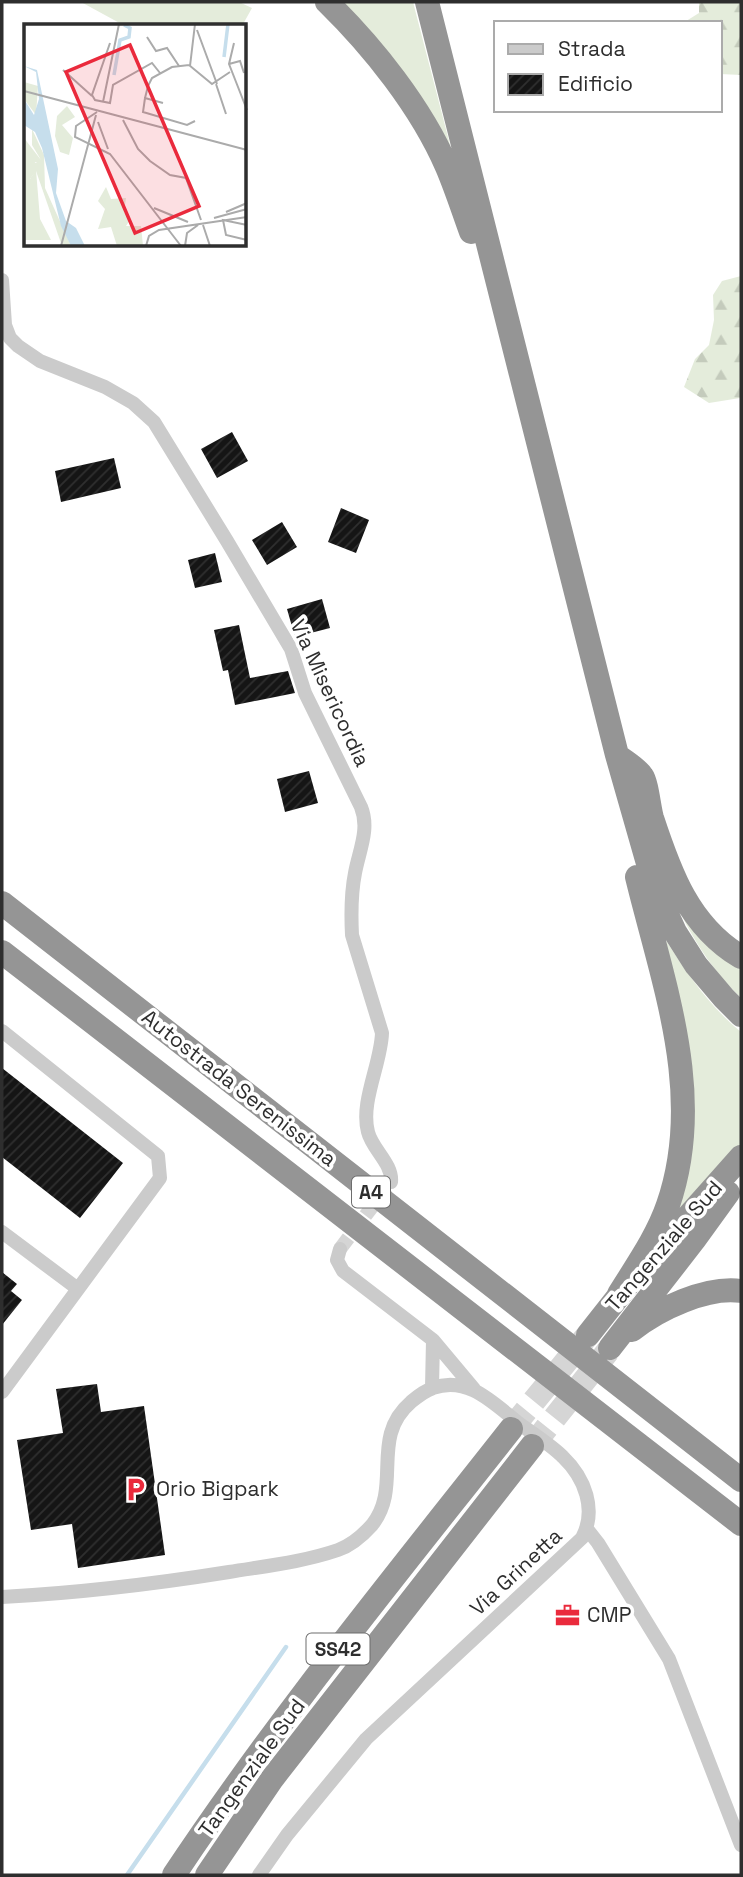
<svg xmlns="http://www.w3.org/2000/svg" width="743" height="1877" viewBox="0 0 743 1877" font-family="'Space Grotesk',sans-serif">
  <defs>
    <pattern id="forest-firs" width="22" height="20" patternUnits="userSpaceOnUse" patternTransform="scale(1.75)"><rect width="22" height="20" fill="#e4ecdb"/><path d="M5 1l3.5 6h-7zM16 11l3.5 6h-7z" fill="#c4cbbc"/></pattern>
    <pattern id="building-hatch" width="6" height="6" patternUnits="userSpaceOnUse" patternTransform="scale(1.75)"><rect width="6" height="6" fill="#151515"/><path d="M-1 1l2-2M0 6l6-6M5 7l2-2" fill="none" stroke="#2f2f2f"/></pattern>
  </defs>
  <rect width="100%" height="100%" fill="#fff"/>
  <path fill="#e4ecdb" d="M 81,2 L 239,2 L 252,8 L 242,26 L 125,26 Z
    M 333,2 L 413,2 L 456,168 Z
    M 680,912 L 741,965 L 741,998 C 715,973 696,945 680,912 Z
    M 665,939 C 687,973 709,1006 741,1032 L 741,1144 L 673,1227 L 678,1202 Z"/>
  <path fill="url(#forest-firs)" d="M 699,2 L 741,2 L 741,75 L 720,74 L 720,23 L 683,23 L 699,13 Z
    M 741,276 L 741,401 L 740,398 L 709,403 L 684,387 L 695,359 L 709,345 L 714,320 L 713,295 L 722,281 Z"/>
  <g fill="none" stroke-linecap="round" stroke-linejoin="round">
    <path stroke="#c6deec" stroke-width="4.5" d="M 127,1875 L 286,1647"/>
  </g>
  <path fill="url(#building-hatch)" d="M 232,432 L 248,461 L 217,478 L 201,449 Z
    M 114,458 L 121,488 L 61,502 L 55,471 Z
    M 341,508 L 369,520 L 356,553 L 328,542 Z
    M 282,522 L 297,547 L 267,565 L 252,540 Z
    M 215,553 L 222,582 L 195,588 L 188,560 Z
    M 322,599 L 330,628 L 295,637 L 287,609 Z
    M 239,625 L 250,678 L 288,671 L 295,693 L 235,705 L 228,670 L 223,671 L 214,630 Z
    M 309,771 L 318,803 L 285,812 L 277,779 Z
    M 2,1068 L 123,1163 L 80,1218 L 2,1157 Z
    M 2,1272 L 17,1284 L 11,1291 L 22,1300 L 2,1325 Z
    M 97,1384 L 101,1412 L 144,1406 L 165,1555 L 78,1568 L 72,1524 L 31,1530 L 17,1440 L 63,1433 L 56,1389 Z"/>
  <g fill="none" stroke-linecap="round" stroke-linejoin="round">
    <path stroke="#d5d5d5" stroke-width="14" stroke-dasharray="14 7" stroke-linecap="butt" d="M 340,1249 L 391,1182"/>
    <path stroke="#d5d5d5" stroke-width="24" stroke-dasharray="24 12" stroke-linecap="butt" d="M 511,1429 L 587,1336
      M 532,1446 L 608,1351"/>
    <path stroke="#cbcbcb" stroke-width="14" d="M 2,280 L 5,325 L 10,338 L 18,346 L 40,361 L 105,387 L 133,403 L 154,422 L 227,541 L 291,649 L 305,693 L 361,807 C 370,829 359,851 355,873 C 351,893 351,915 352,935 L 382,1033 C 381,1064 360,1102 368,1132 C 372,1149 393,1164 391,1182
      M 2,1031 L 158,1156 L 160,1178 L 78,1289
      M 2,1232 L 78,1289 L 2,1392
      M 340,1249 L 337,1260 L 343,1271 L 433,1340
      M 432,1388 L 433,1340 L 474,1389
      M 587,1529 L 598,1543 L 669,1659 L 741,1845
      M 2,1597 C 78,1593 154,1584 229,1572 C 265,1566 303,1562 338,1550 C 352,1545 363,1535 372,1525 C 403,1486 369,1438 411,1402 C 417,1397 424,1391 433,1388 C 469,1375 495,1405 521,1425 C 535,1435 551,1445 563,1457 C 585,1478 597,1510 582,1538 L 366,1739 L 287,1835 L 259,1875"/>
    <path stroke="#959595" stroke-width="24" d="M 327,2 C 373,47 421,107 447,167 C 456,188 463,210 471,232
      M 427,2 L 617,755 L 655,888 L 675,932 L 696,965 L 724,998 L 741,1015
      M 617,755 C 624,761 637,768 642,776 C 647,783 649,808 652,818 C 670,873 689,926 741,957
      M 2,903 L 741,1480
      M 2,952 L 741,1524
      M 653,1256 L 741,1157
      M 619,1294 C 637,1265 657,1237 668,1205 C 706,1095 663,984 637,877
      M 632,1330 C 658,1309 707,1286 741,1291
      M 588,1335 L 629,1283
      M 610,1348 L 694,1240 L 728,1193
      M 174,1875 C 277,1720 396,1575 511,1429
      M 207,1875 L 272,1779 L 532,1446"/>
  </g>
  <defs>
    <symbol id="parking-bare" viewBox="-9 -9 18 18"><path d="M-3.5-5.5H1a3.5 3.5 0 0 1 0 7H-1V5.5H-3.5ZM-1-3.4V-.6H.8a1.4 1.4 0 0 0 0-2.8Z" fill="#ea2a3c" stroke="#fff" stroke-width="2.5" paint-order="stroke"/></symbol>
    <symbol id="office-bare" viewBox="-9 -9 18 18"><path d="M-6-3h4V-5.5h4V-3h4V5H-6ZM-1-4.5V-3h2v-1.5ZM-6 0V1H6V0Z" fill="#ea2a3c" stroke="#fff" stroke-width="2.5" paint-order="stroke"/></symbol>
  </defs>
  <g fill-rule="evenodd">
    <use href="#parking-bare" x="118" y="1472" width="35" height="35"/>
    <use href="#office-bare" x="550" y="1598" width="35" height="35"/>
  </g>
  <g text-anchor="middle" stroke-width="7" stroke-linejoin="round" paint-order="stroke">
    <g fill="#fff" stroke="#6d6d6d" stroke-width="2">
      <rect x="352" y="1176.5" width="38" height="31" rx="5"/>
      <rect x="306.5" y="1633.5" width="63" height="31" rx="5"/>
    </g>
    <g font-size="19" font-weight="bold" fill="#2e2e2e">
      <text x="371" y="1199">A4</text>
      <text x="338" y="1656">SS42</text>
    </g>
    <g font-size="21" fill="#2e2e2e" stroke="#fff">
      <text transform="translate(330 693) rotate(65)" y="7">Via Misericordia</text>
      <text transform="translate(239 1088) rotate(38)" y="7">Autostrada Serenissima</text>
      <text transform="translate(664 1246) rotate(-49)" y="7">Tangenziale Sud</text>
      <text transform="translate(516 1572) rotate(-43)" y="7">Via Grinetta</text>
      <text transform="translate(252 1768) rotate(-54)" y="7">Tangenziale Sud</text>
    </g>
    <g font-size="21" fill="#2e2e2e" stroke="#fff" text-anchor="start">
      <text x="156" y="1496">Orio Bigpark</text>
      <text x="587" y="1622">CMP</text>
    </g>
  </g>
  <g transform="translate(24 24)">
    <rect width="222" height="222" fill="#fff"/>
    <path d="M 8,136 L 13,140 L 6,144 L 6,155 L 12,146 L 16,195 L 27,216 L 0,216 L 0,139 Z" fill="#e4ecdb"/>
    <path d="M 0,58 L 14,62 L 12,91 L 0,75 ZM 43,82 L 51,93 L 38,101 L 49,114 L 45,131 L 36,128 L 31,112 L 33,92 ZM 8,105 L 20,131 L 21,164 L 47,222 L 38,222 L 12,147 L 6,155 L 6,143 L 13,138 L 0,139 L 0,114 L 17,136 L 8,121 ZM 82,163 L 87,175 L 102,174 L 100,188 L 106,196 L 102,202 L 117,202 L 119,222 L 93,222 L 87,203 L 74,205 L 81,185 L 74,177 Z" fill="#e4ecdb"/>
    <path d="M 0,42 L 13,46 L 34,145 L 32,169 L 42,197 L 52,204 L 61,222 L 47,222 L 37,202 L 18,124 L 11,108 L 0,101 L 0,75 L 10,91 L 15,75 L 12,48 Z" fill="#c6deec"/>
    <path fill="none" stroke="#c6deec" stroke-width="3.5" d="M 200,33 L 204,0M 90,51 L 96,16 L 105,13 L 106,4 L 100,1"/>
    <path fill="none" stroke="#ababab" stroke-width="2" d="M 173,6 L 193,60M 123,13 L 132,27 L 143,24 L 155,42M 86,19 L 68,71 L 71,76 L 86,79 L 89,61 L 128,39 L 136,49M 210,19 L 205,40 L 223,86M 205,40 L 216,37 L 220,49M 166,42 L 171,0M 39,46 L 68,72M 192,60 L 202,90M 0,67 L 223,126M 121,74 L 119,88 L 163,101 L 171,97M 79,78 L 95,0M 139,79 L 121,74 L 124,62 L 128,54 L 148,43 L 165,41 L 188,60 L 206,48M 73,88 L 52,102 L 51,113 L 86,130 L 157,222M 99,96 L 114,125 L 126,137 L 146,151 L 162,154 L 177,196M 74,98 L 84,125M 130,184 L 164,198M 202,188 L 223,179M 190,194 L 223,185M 179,201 L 186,222M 223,201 L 199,196 L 202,211 L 223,216M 37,222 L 72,91M 122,222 L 125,212 L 135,206 L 223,193M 161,222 L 163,209 L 174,201"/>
    <path fill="#ea2a3c" fill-opacity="0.15" stroke="#ea2a3c" stroke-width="3.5" d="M 106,21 L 175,182 L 111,209 L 42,48 Z"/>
    <rect width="222" height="222" fill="none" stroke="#2e2e2e" stroke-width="3.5"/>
  </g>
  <rect width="743" height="1877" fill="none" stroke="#2e2e2e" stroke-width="7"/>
  <rect x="494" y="21" width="228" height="91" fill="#ffffff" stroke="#ababab" stroke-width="2"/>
  <rect x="508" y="44" width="35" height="10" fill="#cbcbcb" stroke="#ababab" stroke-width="2"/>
  <text x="558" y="56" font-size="21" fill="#2e2e2e">Strada</text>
  <rect x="508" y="74" width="35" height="21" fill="url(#building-hatch)" stroke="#ababab" stroke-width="2"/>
  <text x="558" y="91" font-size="21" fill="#2e2e2e">Edificio</text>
</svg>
